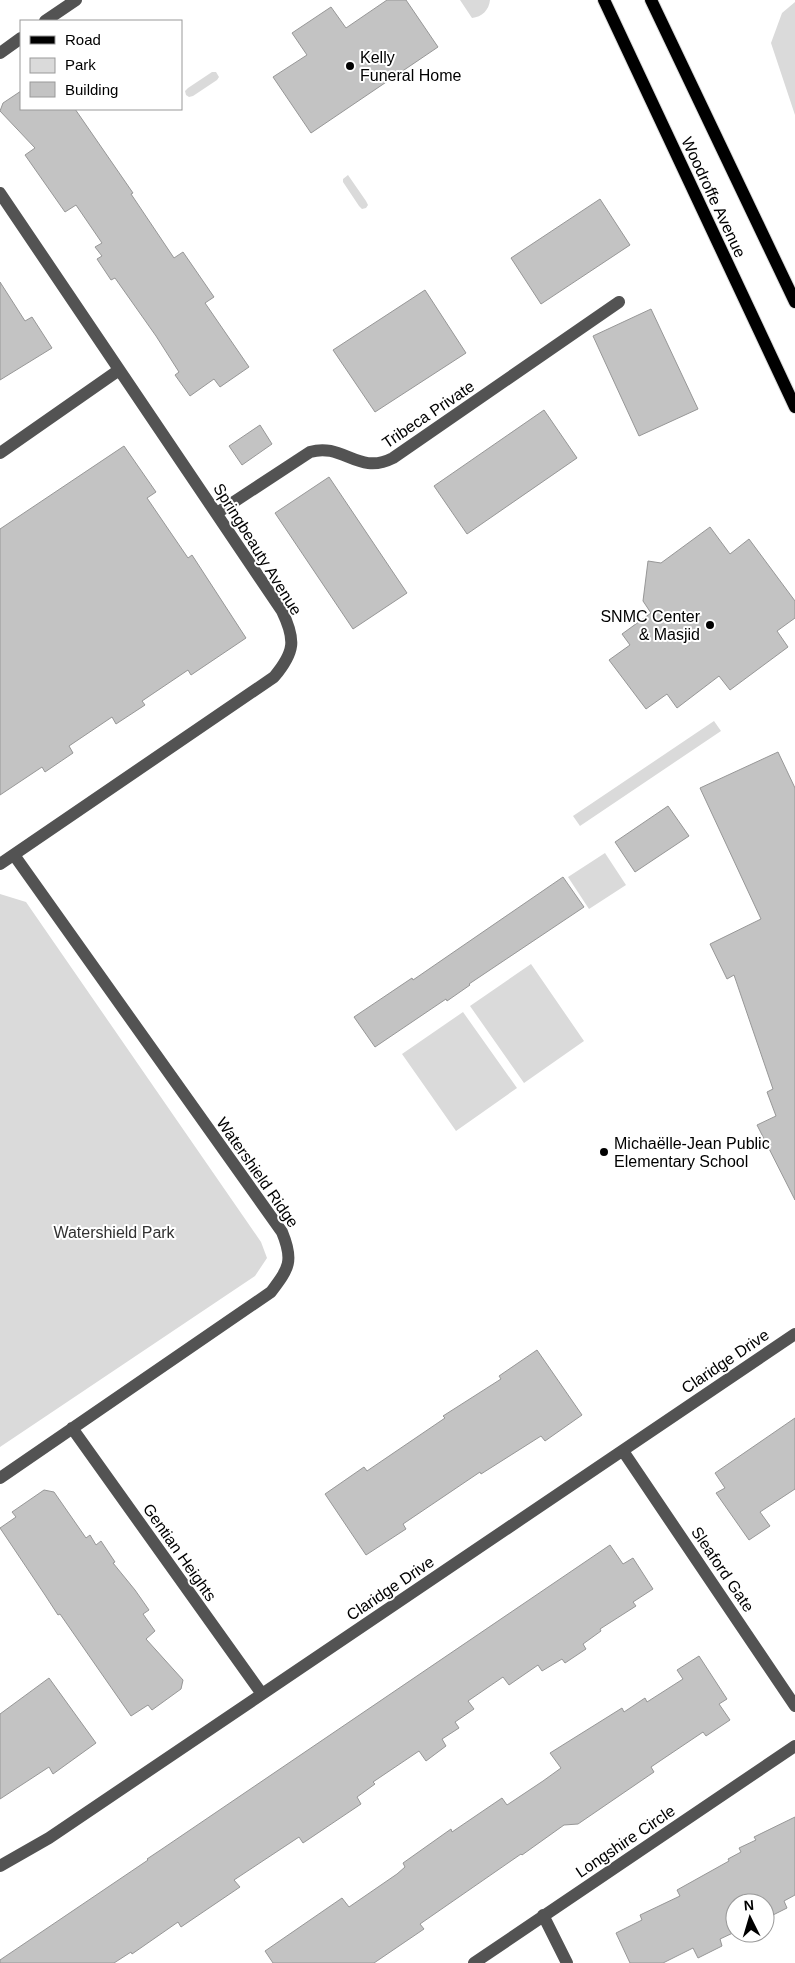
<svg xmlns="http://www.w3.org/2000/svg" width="795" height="1963" viewBox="0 0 795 1963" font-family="Helvetica,sans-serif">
  <rect width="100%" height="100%" fill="#fff"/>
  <path fill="#dadada" d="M 460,0 L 490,0 C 489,10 482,17 472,18 Z
    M 795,2 L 795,115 L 771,43 L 782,13 Z
    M 212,72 L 216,72 L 219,77 L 217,80 L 193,96 L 189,97 L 186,95 L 185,91 L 188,88 Z
    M 348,175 L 366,201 L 368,205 L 366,208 L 362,209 L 359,206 L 343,182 L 343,179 Z
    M 714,721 L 721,731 L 580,826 L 573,816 Z
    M 605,853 L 626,885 L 589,909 L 568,877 Z
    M 0,894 L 26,902 L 261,1242 L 267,1258 L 255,1276 L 0,1447 Z
    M 531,964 L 584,1041 L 524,1083 L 470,1006 Z
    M 463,1012 L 517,1088 L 456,1131 L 402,1054 Z"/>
  <path fill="#c3c3c3" stroke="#979797" d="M 387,0 L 406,0 L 438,47 L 311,133 L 273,77 L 307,55 L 292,33 L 331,7 L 346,28 Z
    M 21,91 L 21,109 L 75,109 L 133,193 L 131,194 L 174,258 L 183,252 L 214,297 L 205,303 L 249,367 L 220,387 L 214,379 L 190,396 L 175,375 L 179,372 L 156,336 L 115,278 L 111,280 L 97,259 L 102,256 L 95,247 L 102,243 L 76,205 L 65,212 L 25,155 L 35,148 L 0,111 L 3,103 Z
    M 600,199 L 630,245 L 541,304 L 511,258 Z
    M 0,282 L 25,321 L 32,317 L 52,348 L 0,380 Z
    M 425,290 L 466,353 L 375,412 L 333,350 Z
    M 651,309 L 698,409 L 639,436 L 593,336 Z
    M 544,410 L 577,458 L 467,534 L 434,486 Z
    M 260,425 L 272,444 L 242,465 L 229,446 Z
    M 124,446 L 156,492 L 147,498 L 188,558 L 192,555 L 246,638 L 191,675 L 188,670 L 142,701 L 145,705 L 116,724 L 112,717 L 69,746 L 73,753 L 45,772 L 42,767 L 0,795 L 0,529 Z
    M 329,477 L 407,593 L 353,629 L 275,513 Z
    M 710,527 L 730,554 L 749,539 L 795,601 L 795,618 L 777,631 L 788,647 L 730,690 L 719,676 L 677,708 L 667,694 L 646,709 L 609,660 L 630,645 L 622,634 L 651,613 L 643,601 L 648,561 L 661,563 Z
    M 778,752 L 795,788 L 795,1200 L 757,1125 L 776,1116 L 767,1092 L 773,1089 L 734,975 L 727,979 L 710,944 L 761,919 L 700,788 Z
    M 668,806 L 689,836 L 635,872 L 615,842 Z
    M 563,877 L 584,907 L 469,984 L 470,985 L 447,1001 L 446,999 L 375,1047 L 354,1017 L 412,978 L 413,980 L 461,947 Z
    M 537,1350 L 582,1415 L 545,1441 L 541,1436 L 481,1474 L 480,1472 L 403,1524 L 406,1529 L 366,1555 L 325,1494 L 364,1467 L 367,1471 L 445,1418 L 443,1416 L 501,1379 L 499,1376 Z
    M 795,1418 L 795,1489 L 760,1512 L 770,1526 L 749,1540 L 716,1493 L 725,1488 L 715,1473 Z
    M 44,1490 L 54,1492 L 86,1538 L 90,1535 L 96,1545 L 101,1541 L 115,1562 L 113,1563 L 135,1590 L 149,1610 L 143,1614 L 155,1631 L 146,1639 L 183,1680 L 181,1689 L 152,1710 L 148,1705 L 131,1716 L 60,1614 L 58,1615 L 45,1595 L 0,1528 L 16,1517 L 12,1512 Z
    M 610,1545 L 623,1564 L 633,1558 L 653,1589 L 633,1602 L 636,1606 L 600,1629 L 601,1631 L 583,1644 L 586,1649 L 565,1663 L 562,1659 L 542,1671 L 538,1665 L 509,1685 L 503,1677 L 468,1701 L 474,1709 L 455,1722 L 459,1728 L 442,1739 L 446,1746 L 426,1761 L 419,1751 L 373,1782 L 375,1784 L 357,1797 L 361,1804 L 303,1843 L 299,1837 L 234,1880 L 240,1887 L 181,1927 L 178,1922 L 132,1954 L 131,1952 L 114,1963 L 0,1963 L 0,1960 L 148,1860 L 147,1859 L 162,1849 Z
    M 699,1656 L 727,1699 L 719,1704 L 730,1720 L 706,1736 L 703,1732 L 651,1767 L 654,1772 L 578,1824 L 564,1825 L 522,1855 L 521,1854 L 420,1924 L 424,1929 L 374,1963 L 273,1963 L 265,1951 L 342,1898 L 349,1907 L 397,1874 L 405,1867 L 403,1863 L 451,1829 L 452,1832 L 502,1798 L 507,1805 L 543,1781 L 561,1768 L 550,1753 L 622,1708 L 624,1712 L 645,1698 L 647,1702 L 683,1679 L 677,1670 Z
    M 49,1678 L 96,1743 L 53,1774 L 49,1767 L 0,1799 L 0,1714 Z
    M 795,1817 L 795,1895 L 784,1901 L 787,1908 L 765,1919 L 765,1903 L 735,1903 L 735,1932 L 720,1939 L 722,1946 L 698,1958 L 693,1948 L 663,1963 L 630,1963 L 616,1933 L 642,1920 L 640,1915 L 680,1896 L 677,1890 L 729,1861 L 728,1859 L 741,1852 L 739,1848 L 756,1840 L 754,1837 Z"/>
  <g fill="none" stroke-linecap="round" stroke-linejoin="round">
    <defs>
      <path id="major" d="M 604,0 L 795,407
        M 651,0 L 795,302"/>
    </defs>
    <use href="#major" stroke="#dbdbdb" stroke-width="14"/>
    <path stroke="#535353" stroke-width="12" d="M 45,21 L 76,0
      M 0,53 L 21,38
      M 0,193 L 282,611 C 296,640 295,652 274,677 L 0,864
      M 0,453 L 119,370
      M 217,513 L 310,452 C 343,442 358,476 393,458 L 619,302
      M 72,1428 L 262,1694
      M 623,1451 L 795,1706
      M 0,1478 L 271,1292 C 289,1268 294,1261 282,1232 L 14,855
      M 0,1866 L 49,1838 L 795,1334
      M 543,1915 L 567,1963
      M 474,1963 L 795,1746"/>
    <use href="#major" stroke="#000" stroke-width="12"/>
  </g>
  <g fill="#000" stroke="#fff" stroke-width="2">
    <circle cx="350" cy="66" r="5"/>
    <circle cx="710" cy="625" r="5"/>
    <circle cx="604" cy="1152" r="5"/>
  </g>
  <g text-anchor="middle" stroke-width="4" stroke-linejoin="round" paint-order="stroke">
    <g font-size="16" fill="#000" stroke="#fff" text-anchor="start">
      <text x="360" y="63">Kelly<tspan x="360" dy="18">Funeral Home</tspan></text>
      <text x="700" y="622" text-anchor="end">SNMC Center<tspan x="700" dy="18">&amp; Masjid</tspan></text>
      <text x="614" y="1149">Michaëlle-Jean Public<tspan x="614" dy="18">Elementary School</tspan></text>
    </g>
    <g font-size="16" fill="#000" stroke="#fff">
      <text transform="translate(714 197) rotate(65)" y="6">Woodroffe Avenue</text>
      <text transform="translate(428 414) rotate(-34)" y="6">Tribeca Private</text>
      <text transform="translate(258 549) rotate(58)" y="6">Springbeauty Avenue</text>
      <text transform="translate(258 1172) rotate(55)" y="6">Watershield Ridge</text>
      <text transform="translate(725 1361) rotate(-34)" y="6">Claridge Drive</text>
      <text transform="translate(180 1552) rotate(55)" y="6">Gentian Heights</text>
      <text transform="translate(723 1569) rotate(56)" y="6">Sleaford Gate</text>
      <text transform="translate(390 1588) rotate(-34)" y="6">Claridge Drive</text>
      <text transform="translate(625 1841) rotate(-34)" y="6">Longshire Circle</text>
    </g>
    <g font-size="16" fill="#313131" stroke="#fff">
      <text x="114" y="1238">Watershield Park</text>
    </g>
  </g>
  <rect x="20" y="20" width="162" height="90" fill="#ffffff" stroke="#999999"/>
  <rect x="30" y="36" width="25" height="8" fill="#000000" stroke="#999999"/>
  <text x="65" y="45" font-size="15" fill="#000000">Road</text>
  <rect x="30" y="58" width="25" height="15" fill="#dadada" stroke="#999999"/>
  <text x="65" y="70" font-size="15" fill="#000000">Park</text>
  <rect x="30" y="82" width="25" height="15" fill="#c3c3c3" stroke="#999999"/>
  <text x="65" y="95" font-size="15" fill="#000000">Building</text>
  <g transform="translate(750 1918) rotate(355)"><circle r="24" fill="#ffffff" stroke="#999999"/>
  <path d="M0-4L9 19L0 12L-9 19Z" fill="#000000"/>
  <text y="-8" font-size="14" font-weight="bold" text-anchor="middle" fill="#000000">N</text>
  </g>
</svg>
